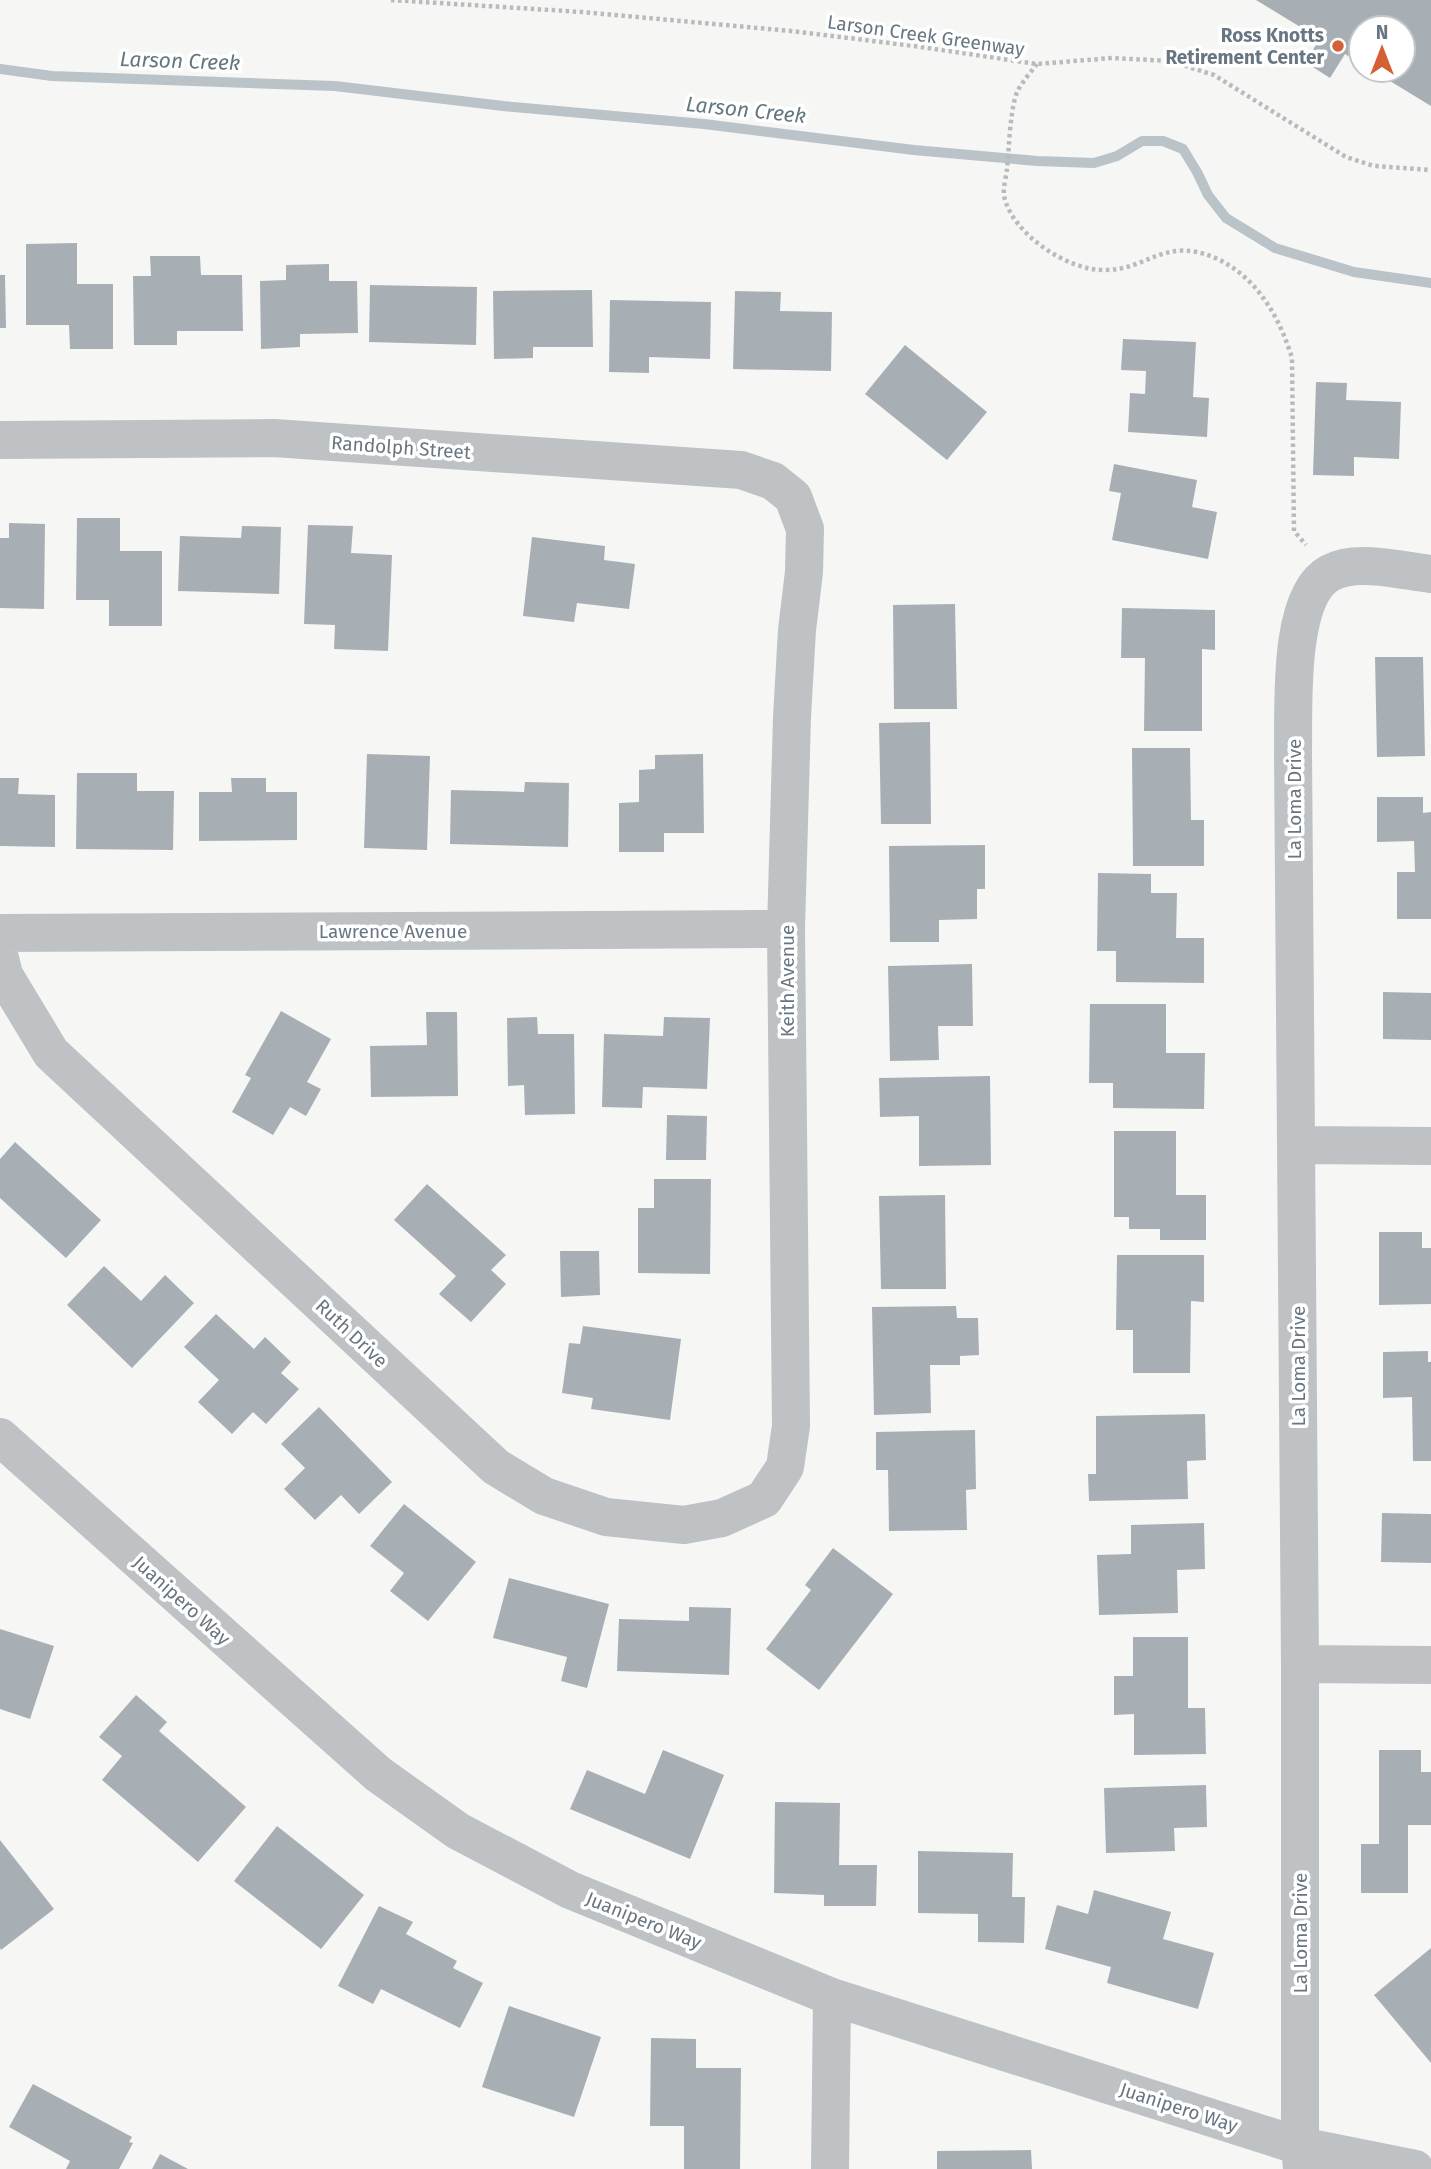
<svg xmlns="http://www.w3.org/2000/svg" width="1431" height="2169" viewBox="0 0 1431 2169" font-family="'Fira Sans',sans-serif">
  <rect width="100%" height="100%" fill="#f6f6f4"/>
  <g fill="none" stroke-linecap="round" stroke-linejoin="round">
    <path stroke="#b9c3c8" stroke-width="10" d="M 0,69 L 52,76 L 335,86 L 503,106 L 704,124 L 914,150 L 1037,161 L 1094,163 L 1117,156 L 1142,141 L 1163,141 L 1183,149 L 1197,172 L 1208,195 L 1226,218 L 1275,248 L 1354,272 L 1431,283"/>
  </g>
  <path fill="#a8afb4" d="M 1256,0 L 1431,0 L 1431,106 L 1372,70 L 1403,70 L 1403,28 L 1361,28 L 1361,64 L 1345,54 L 1330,78 L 1305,62 L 1320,39 Z
    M 77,243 L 77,284 L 113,284 L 113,349 L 70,349 L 69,325 L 26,325 L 26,244 Z
    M 150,256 L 200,256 L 201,275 L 242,275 L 243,331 L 177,331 L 177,345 L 134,345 L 133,276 L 151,276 Z
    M 329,264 L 329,281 L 357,281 L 358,333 L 300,334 L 300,347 L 261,349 L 260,281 L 286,280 L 286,265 Z
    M 0,275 L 5,275 L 6,328 L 0,328 Z
    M 370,285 L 477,287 L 476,345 L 369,342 Z
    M 592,290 L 593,347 L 533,347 L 533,358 L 494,359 L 493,291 Z
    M 735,291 L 781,292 L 780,311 L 832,312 L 831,371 L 733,369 Z
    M 610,300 L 711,302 L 710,359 L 649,357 L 649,373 L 609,372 Z
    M 1123,339 L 1196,342 L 1193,397 L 1209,398 L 1207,437 L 1128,432 L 1130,393 L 1145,394 L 1146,371 L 1121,370 Z
    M 905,345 L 987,412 L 947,460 L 865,394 Z
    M 1316,382 L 1347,383 L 1346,400 L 1401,402 L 1399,459 L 1354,457 L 1354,476 L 1313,475 Z
    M 1114,464 L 1197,480 L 1192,507 L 1217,512 L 1208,559 L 1112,540 L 1121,493 L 1109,491 Z
    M 77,518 L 120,518 L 120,551 L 162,551 L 162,626 L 109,626 L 109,600 L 76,600 Z
    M 9,523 L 45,524 L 44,609 L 0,608 L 0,538 L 9,538 Z
    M 308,525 L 353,526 L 351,553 L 392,555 L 388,651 L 334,649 L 335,625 L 304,624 Z
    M 242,526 L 281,527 L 279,594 L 178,591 L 180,536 L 241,538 Z
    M 532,537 L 605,546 L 604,560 L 635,564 L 629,609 L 577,603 L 574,622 L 523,616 Z
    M 955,604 L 957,709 L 894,709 L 893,605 Z
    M 1122,608 L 1215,610 L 1215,650 L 1202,649 L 1202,731 L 1144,731 L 1145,658 L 1121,658 Z
    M 1375,657 L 1423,657 L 1425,756 L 1377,757 Z
    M 930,722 L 931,824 L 881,824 L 879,723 Z
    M 1132,748 L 1190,748 L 1191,820 L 1204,820 L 1204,866 L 1133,866 Z
    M 367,754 L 430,756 L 427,850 L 364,848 Z
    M 703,754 L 704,833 L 664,833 L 664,852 L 619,852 L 619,803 L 639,802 L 639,770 L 655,769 L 655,755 Z
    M 77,773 L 137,773 L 137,791 L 174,791 L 173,850 L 76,849 Z
    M 0,778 L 19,778 L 18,794 L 55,795 L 55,847 L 0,846 Z
    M 231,778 L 266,778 L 266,792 L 297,792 L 297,840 L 199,841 L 199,792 L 232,792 Z
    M 525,782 L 569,783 L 568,847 L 450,844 L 451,790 L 524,792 Z
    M 1377,797 L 1423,797 L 1423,813 L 1431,812 L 1431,919 L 1397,919 L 1397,872 L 1415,872 L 1414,841 L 1377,842 Z
    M 985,845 L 985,889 L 977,889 L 977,919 L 939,920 L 939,942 L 890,942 L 889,846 Z
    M 1098,873 L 1151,874 L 1151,893 L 1177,893 L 1176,938 L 1204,938 L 1204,983 L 1116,982 L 1116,951 L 1097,951 Z
    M 972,964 L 973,1026 L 938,1026 L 939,1060 L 890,1061 L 888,966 Z
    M 1383,992 L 1431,993 L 1431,1040 L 1383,1039 Z
    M 1090,1004 L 1166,1004 L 1166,1053 L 1205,1053 L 1204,1109 L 1113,1108 L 1113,1083 L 1089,1083 Z
    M 281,1011 L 331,1039 L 307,1082 L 321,1089 L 306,1116 L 290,1107 L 273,1135 L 232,1112 L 251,1078 L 245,1075 Z
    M 426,1012 L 457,1012 L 458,1096 L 371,1097 L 370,1046 L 427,1045 Z
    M 537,1017 L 538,1034 L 574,1034 L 575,1114 L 525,1115 L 524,1085 L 508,1086 L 507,1018 Z
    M 664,1017 L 710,1018 L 707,1089 L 643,1087 L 642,1108 L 602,1107 L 604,1034 L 663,1036 Z
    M 990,1076 L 991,1165 L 919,1166 L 919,1116 L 880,1117 L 879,1078 Z
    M 667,1115 L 707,1116 L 706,1160 L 666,1160 Z
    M 1114,1131 L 1176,1131 L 1176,1195 L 1206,1195 L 1206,1240 L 1160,1240 L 1160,1229 L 1129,1229 L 1129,1217 L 1114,1217 Z
    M 15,1142 L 101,1220 L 66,1258 L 0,1198 L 0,1159 Z
    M 654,1179 L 711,1179 L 710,1274 L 638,1273 L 638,1208 L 654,1208 Z
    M 427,1184 L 506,1255 L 491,1270 L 506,1284 L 471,1322 L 439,1294 L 456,1276 L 394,1220 Z
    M 945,1195 L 946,1289 L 881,1289 L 879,1196 Z
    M 1379,1232 L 1422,1232 L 1422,1248 L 1431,1248 L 1431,1304 L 1379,1305 Z
    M 560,1251 L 599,1251 L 600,1295 L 561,1297 Z
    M 1117,1255 L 1204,1255 L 1204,1302 L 1191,1301 L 1190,1373 L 1133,1373 L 1133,1330 L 1116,1330 Z
    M 104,1266 L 141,1301 L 165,1275 L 194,1303 L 132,1368 L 67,1305 Z
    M 956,1306 L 957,1318 L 978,1318 L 979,1355 L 960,1356 L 960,1365 L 930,1365 L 931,1413 L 874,1415 L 872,1307 Z
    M 216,1314 L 254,1349 L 265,1337 L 291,1362 L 281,1373 L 299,1389 L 266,1424 L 253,1412 L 232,1434 L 198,1402 L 219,1380 L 184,1347 Z
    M 583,1326 L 681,1339 L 670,1420 L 591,1409 L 593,1398 L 562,1393 L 569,1343 L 580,1344 Z
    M 1428,1351 L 1428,1362 L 1431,1362 L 1431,1461 L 1413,1461 L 1412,1397 L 1383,1398 L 1383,1352 Z
    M 319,1407 L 392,1482 L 359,1514 L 341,1495 L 315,1520 L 284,1489 L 305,1468 L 281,1444 Z
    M 1205,1414 L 1206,1460 L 1187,1461 L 1188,1499 L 1089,1501 L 1088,1474 L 1096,1474 L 1096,1416 Z
    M 975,1430 L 976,1489 L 966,1490 L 967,1530 L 889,1531 L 888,1470 L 876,1470 L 876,1432 Z
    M 404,1504 L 476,1562 L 428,1621 L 390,1591 L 404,1573 L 370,1546 Z
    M 1382,1513 L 1431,1514 L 1431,1563 L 1381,1562 Z
    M 1204,1523 L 1205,1569 L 1177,1570 L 1178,1613 L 1099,1615 L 1097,1555 L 1131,1554 L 1131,1525 Z
    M 833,1548 L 893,1594 L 819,1690 L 766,1649 L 811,1590 L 805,1585 Z
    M 509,1578 L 609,1604 L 587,1688 L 561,1681 L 567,1657 L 493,1638 Z
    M 689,1607 L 731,1608 L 729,1675 L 617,1671 L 619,1619 L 689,1621 Z
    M 0,1629 L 54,1646 L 30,1719 L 0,1709 Z
    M 1133,1637 L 1188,1637 L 1188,1708 L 1205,1708 L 1206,1754 L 1134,1755 L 1134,1714 L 1114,1715 L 1114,1676 L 1133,1676 Z
    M 136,1695 L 167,1722 L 159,1731 L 246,1807 L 198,1862 L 102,1780 L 122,1756 L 99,1737 Z
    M 663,1750 L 724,1775 L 690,1859 L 570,1809 L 587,1770 L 645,1794 Z
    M 1379,1750 L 1421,1750 L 1421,1772 L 1431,1772 L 1431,1825 L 1408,1825 L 1408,1893 L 1361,1893 L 1361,1844 L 1379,1844 Z
    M 1206,1785 L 1207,1827 L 1174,1828 L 1175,1851 L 1106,1853 L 1104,1788 Z
    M 775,1802 L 840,1803 L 839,1865 L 877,1865 L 876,1906 L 824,1906 L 824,1895 L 774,1893 Z
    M 277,1826 L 364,1895 L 321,1949 L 234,1881 Z
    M 0,1840 L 54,1909 L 1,1950 L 0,1948 Z
    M 918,1851 L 1013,1853 L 1012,1897 L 1025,1897 L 1024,1943 L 978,1942 L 978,1914 L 918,1913 Z
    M 1094,1890 L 1171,1912 L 1163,1939 L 1214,1953 L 1198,2009 L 1107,1983 L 1111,1967 L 1045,1949 L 1057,1905 L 1088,1914 Z
    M 379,1906 L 413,1922 L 406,1934 L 457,1961 L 453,1968 L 483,1983 L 460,2028 L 381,1989 L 373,2004 L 338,1986 Z
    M 1431,1948 L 1431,2063 L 1374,1995 Z
    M 509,2006 L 601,2037 L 574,2117 L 482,2087 Z
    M 651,2038 L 696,2039 L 696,2068 L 741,2068 L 740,2169 L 684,2169 L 684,2126 L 650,2126 Z
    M 33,2084 L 132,2137 L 129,2142 L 133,2143 L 119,2169 L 66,2169 L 70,2161 L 9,2127 Z
    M 1031,2150 L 1032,2169 L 937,2169 L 937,2151 Z
    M 160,2154 L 188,2169 L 152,2169 Z"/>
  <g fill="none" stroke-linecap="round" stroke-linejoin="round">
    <path stroke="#b8bbbd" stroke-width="4.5" stroke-dasharray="3.5 3.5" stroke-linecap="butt" d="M 391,0 L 582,12 L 791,31 L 914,46 L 1037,64 L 1112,58 L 1170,61 L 1214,75 L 1346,157 L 1374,166 L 1431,170
      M 1037,64 C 1031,72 1023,81 1018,90 C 1010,106 1009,150 1007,169 C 1006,177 1003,188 1004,196 C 1012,234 1068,271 1105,270 C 1147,270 1164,237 1213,257 C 1256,275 1279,316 1292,358 L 1294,531 L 1306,545"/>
    <path stroke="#bec2c5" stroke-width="38" d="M 0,440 L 274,438 L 741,470 L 773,481 L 793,497 L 805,529 L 804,572 L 797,630 L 792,717 L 786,929 L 791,1426 L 785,1467 L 764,1499 L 722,1518 L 684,1525 L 606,1517 L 544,1496 L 496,1467 L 51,1053 L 4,975 L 0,958
      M 0,933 L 786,929
      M 1296,1145 L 1431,1146
      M 0,1437 L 378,1774 L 458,1831 L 570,1890 L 832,1997 L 1300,2146 L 1415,2169
      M 1300,1664 L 1431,1665
      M 830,2169 L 832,1997
      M 1302,2169 L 1300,2146 L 1300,1664 L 1293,751 C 1294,708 1287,596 1330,573 C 1357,558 1402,571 1431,574"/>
  </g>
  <circle fill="#d56035" stroke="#fff" stroke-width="2.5" cx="1338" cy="46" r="7"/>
  <g text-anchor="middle" stroke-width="7" stroke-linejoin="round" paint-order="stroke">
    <g font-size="19" fill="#687682" stroke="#fff">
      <text transform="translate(926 35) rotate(8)" y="7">Larson Creek Greenway</text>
      <text transform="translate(401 447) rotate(4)" y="7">Randolph Street</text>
      <text transform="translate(1294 799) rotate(-90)" y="7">La Loma Drive</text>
      <text x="393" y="938">Lawrence Avenue</text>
      <text transform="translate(787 981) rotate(-90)" y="7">Keith Avenue</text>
      <text transform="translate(352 1333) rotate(43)" y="7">Ruth Drive</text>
      <text transform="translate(1298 1366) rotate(-90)" y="7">La Loma Drive</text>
      <text transform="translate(182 1600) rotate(42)" y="7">Juanipero Way</text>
      <text transform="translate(644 1920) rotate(22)" y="7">Juanipero Way</text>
      <text transform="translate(1300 1933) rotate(-90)" y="7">La Loma Drive</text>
      <text transform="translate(1179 2107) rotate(18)" y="7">Juanipero Way</text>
    </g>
    <g font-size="19" font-weight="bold" fill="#687682" stroke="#fff" text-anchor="end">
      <text x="1324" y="42">Ross Knotts<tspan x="1324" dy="22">Retirement Center</tspan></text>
    </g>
    <g font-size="21" font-style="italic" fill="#63777f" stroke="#fff">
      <text transform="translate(180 61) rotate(2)" y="7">Larson Creek</text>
      <text transform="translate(746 110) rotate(6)" y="7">Larson Creek</text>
    </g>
  </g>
  <g transform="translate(1382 49)"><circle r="33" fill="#ffffff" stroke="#c3c8cd" stroke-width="2"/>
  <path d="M0-5L12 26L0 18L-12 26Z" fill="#d56035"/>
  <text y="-10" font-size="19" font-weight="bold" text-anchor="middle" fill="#687682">N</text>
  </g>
</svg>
